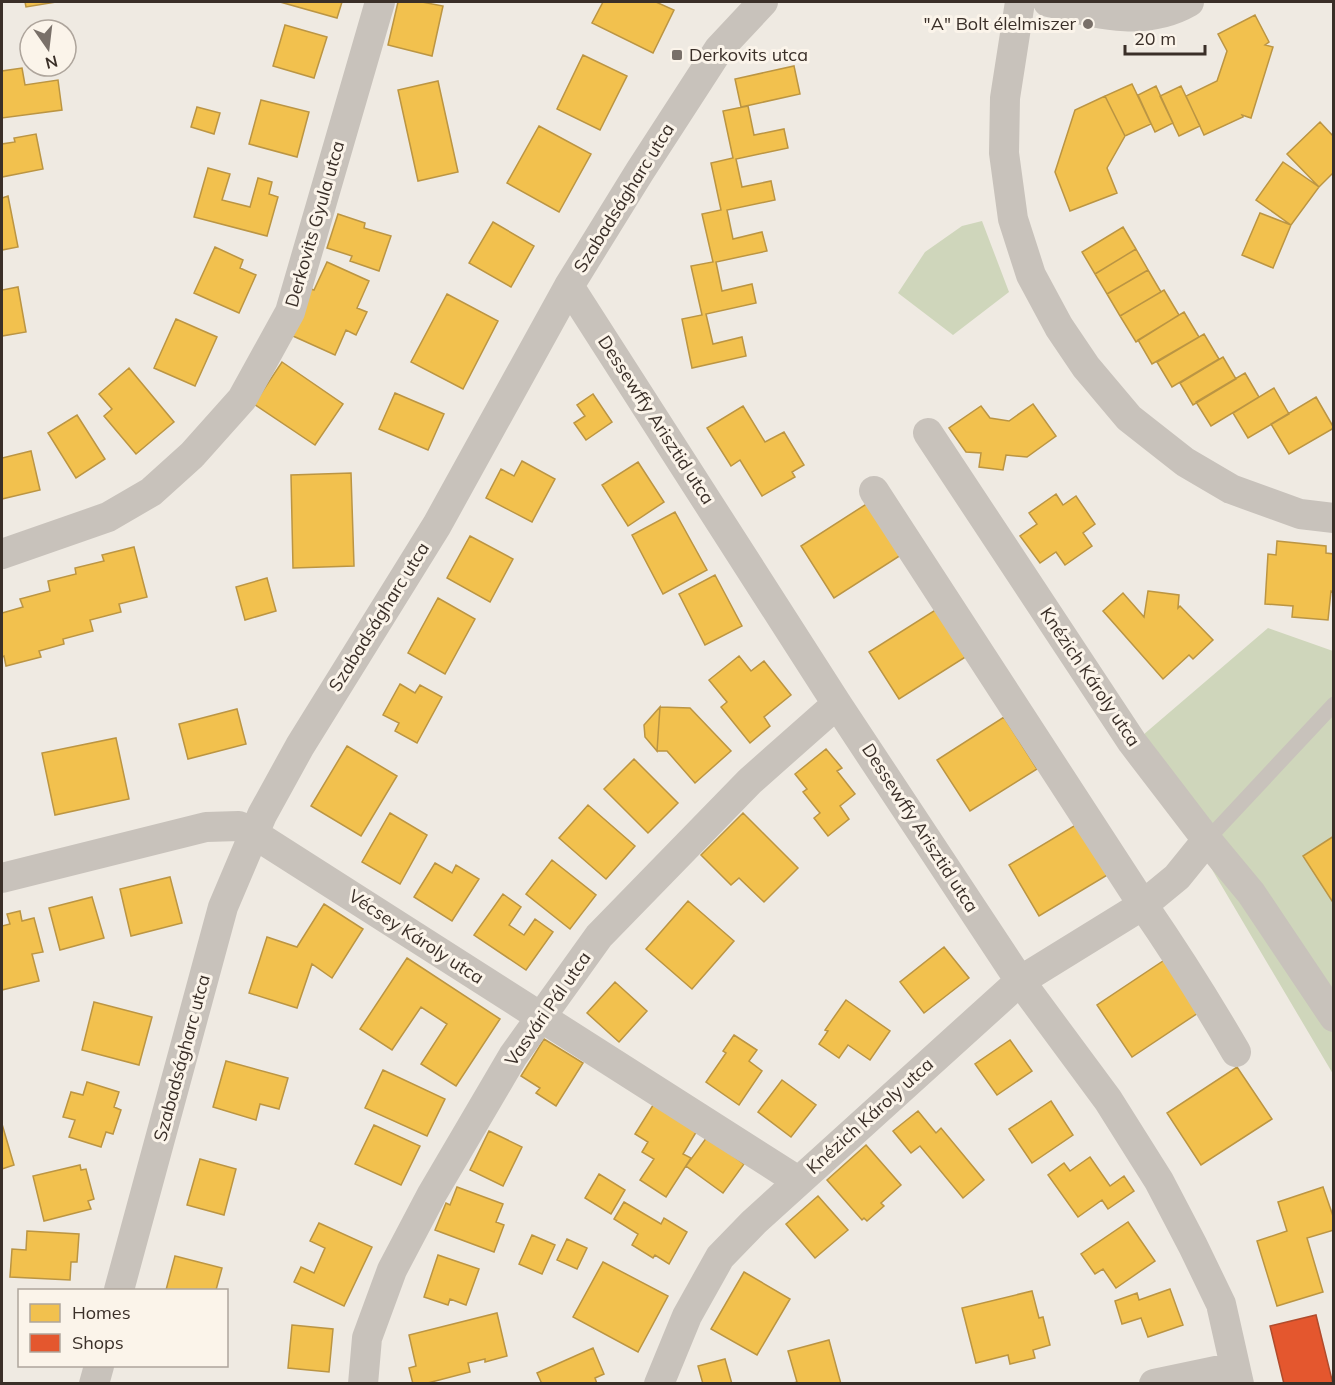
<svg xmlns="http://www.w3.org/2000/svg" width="1335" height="1385" viewBox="0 0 1335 1385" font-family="Mulish,sans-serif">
  <rect width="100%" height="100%" fill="#efeae2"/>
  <path fill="#cfd6bb" d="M 982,221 L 1009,292 L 953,335 L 898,293 L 925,252 L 962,226 Z
    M 1268,628 L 1333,651 L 1333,1074 L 1136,741 Z"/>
  <path fill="#f2c14e" stroke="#bb9543" stroke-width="1.5" d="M 25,2 L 56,2 L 26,7 Z
    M 280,2 L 342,2 L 337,18 Z
    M 398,2 L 422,2 L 443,6 L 432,56 L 388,45 Z
    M 603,2 L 656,2 L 674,10 L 653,53 L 592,23 Z
    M 1255,15 L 1269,42 L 1265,45 L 1273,47 L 1251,118 L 1242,115 L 1243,117 L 1204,135 L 1186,96 L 1217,81 L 1227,51 L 1218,34 Z
    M 285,25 L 327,37 L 314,78 L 273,66 Z
    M 583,55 L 627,76 L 600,130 L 557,109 Z
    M 794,66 L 800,94 L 741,107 L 735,79 Z
    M 22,68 L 25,85 L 58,80 L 62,110 L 2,118 L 2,71 Z
    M 438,81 L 458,172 L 418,181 L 398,90 Z
    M 1132,84 L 1151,124 L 1125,136 L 1105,96 Z
    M 1156,86 L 1173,123 L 1155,132 L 1138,95 Z
    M 1181,86 L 1200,126 L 1179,136 L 1160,96 Z
    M 1105,96 L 1125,136 L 1107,168 L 1117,193 L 1070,211 L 1055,172 L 1075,110 Z
    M 261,100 L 309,112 L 297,157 L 249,144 Z
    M 748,106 L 754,135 L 784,129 L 788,148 L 736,159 L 742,187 L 771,181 L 775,200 L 727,210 L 733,239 L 762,232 L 767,251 L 716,262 L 722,291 L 752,284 L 756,303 L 706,314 L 713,344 L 742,337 L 746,356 L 692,368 L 682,319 L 702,315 L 691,266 L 713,262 L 702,214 L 721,210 L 711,163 L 733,158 L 723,111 Z
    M 197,107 L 220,113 L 214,134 L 191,127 Z
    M 1320,122 L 1334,137 L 1334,172 L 1319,187 L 1287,154 Z
    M 539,126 L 591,154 L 559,212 L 507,183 Z
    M 36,134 L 43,169 L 2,177 L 2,144 L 15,142 L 14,138 Z
    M 1283,162 L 1319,187 L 1291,225 L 1256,200 Z
    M 208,168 L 230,174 L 222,200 L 250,207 L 258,178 L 272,182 L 269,194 L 278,197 L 267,236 L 194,217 Z
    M 8,196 L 18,247 L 2,250 L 2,198 Z
    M 1260,213 L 1291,225 L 1273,268 L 1242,255 Z
    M 338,214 L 365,223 L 364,228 L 391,236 L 379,271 L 350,261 L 352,256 L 327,248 Z
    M 493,222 L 534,246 L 511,287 L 469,263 Z
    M 1123,227 L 1136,249 L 1095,274 L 1082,252 Z
    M 215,247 L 243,260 L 240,268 L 256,275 L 239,313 L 194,293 Z
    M 1136,249 L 1148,270 L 1107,294 L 1095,274 Z
    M 327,262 L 369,281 L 357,308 L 367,312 L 356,335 L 346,330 L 335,355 L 293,336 L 311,289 L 314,290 Z
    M 1148,270 L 1161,292 L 1120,316 L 1107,294 Z
    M 18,287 L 26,332 L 2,336 L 2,290 Z
    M 1164,290 L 1179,315 L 1136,342 L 1120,316 Z
    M 447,294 L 498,321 L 463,389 L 411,362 Z
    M 1184,312 L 1199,337 L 1152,364 L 1138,340 Z
    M 176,319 L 217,337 L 195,386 L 154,368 Z
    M 1204,334 L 1219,359 L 1172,387 L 1157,362 Z
    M 1223,357 L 1236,379 L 1193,405 L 1180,383 Z
    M 282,362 L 343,404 L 315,445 L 254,404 Z
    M 129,368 L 174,422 L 136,454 L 104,416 L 112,409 L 99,394 Z
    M 1245,373 L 1259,397 L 1211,426 L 1196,402 Z
    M 1274,388 L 1289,414 L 1248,438 L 1233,413 Z
    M 395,393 L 444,414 L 428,450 L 379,429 Z
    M 593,394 L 612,422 L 586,440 L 574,423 L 585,416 L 577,405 Z
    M 1316,397 L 1334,428 L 1289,454 L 1271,424 Z
    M 1033,404 L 1056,436 L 1027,457 L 1006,455 L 1003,470 L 979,467 L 981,453 L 966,452 L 949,428 L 981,406 L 990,418 L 1009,421 Z
    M 743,406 L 765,442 L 784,432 L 804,465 L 792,472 L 795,477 L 762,496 L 740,460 L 731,466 L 707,428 Z
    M 77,415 L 105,459 L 76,478 L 48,433 Z
    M 31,451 L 40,490 L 2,499 L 2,458 Z
    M 522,461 L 555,479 L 532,522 L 486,498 L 501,469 L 514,476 Z
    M 638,462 L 664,502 L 628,526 L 602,485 Z
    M 351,473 L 354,566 L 293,568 L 291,475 Z
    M 1056,494 L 1063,505 L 1076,496 L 1095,524 L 1083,533 L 1092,546 L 1065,565 L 1056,552 L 1040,563 L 1020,536 L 1037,524 L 1029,513 Z
    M 868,503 L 901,555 L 834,598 L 801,546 Z
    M 675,512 L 707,570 L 663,594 L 632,535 Z
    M 470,536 L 513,559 L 490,602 L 447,578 Z
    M 1277,541 L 1326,546 L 1326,553 L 1334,554 L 1334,592 L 1331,591 L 1328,620 L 1292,617 L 1293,606 L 1265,604 L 1268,554 L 1276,555 Z
    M 134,547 L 147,597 L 119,604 L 121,612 L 90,620 L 93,631 L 63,639 L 64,644 L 39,651 L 41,657 L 6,666 L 4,656 L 2,657 L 2,613 L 23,607 L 20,599 L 50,591 L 48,581 L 76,574 L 75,568 L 104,561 L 102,555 Z
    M 715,575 L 742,626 L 705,645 L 679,594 Z
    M 267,578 L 276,611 L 245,620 L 236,587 Z
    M 1148,591 L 1179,595 L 1178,608 L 1180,606 L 1213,640 L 1193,659 L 1189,655 L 1163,679 L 1103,611 L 1123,593 L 1144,617 Z
    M 438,598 L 475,619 L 445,674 L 408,653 Z
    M 937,609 L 967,656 L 899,699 L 869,652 Z
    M 739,656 L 751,671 L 764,661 L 791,695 L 764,717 L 770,726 L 750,743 L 721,707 L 727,702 L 709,680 Z
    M 400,684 L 415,693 L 420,685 L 442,697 L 417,743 L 395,731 L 399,723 L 383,715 Z
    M 660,707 L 657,751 L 645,737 L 644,725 Z
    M 660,707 L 690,708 L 731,751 L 695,783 L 667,751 L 657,751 Z
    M 237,709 L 246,744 L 188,759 L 179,724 Z
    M 1004,717 L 1037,769 L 970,811 L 937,760 Z
    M 116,738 L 129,799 L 55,815 L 42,753 Z
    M 347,746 L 397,776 L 361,836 L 311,806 Z
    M 826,749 L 842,768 L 837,771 L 855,794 L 840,806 L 849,819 L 828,836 L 814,818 L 820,813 L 803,792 L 807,789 L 795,774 Z
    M 634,759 L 678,803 L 648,833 L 604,789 Z
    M 588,805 L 635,846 L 606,879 L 559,838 Z
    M 390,813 L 427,835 L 400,884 L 362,862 Z
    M 743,813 L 798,868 L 764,902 L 739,878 L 731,885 L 701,855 Z
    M 1079,823 L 1109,874 L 1039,916 L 1009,865 Z
    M 1334,836 L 1334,904 L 1303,856 Z
    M 552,860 L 596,895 L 570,929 L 526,894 Z
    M 435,863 L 452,873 L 456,865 L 479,879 L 452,921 L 414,897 Z
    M 170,877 L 182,923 L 131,936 L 120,889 Z
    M 503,894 L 521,907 L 509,925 L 524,935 L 535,919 L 553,932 L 526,970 L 474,935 Z
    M 92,897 L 104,938 L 60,950 L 49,908 Z
    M 688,901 L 734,941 L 692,989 L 646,949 Z
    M 324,904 L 363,929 L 332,978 L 312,964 L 297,1008 L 249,993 L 267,937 L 297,947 Z
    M 20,911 L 22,921 L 34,918 L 43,952 L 32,954 L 39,981 L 2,990 L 2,926 L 10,924 L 7,914 Z
    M 944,947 L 969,978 L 924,1013 L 900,982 Z
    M 407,958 L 500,1019 L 456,1086 L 421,1064 L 447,1024 L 421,1007 L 392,1050 L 360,1029 Z
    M 1166,959 L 1201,1011 L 1132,1057 L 1097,1005 Z
    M 615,982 L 647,1011 L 619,1042 L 587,1013 Z
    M 846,1000 L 890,1031 L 870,1060 L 848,1045 L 839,1058 L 819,1044 L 828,1031 L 825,1030 Z
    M 94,1002 L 152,1017 L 139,1065 L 82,1050 Z
    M 734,1035 L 757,1050 L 749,1061 L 762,1071 L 739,1105 L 706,1082 L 726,1053 L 723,1051 Z
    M 544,1039 L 583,1063 L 556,1106 L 536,1093 L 540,1088 L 521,1076 Z
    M 1010,1040 L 1032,1071 L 997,1095 L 975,1064 Z
    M 226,1061 L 288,1078 L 279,1109 L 260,1104 L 256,1120 L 213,1107 Z
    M 1237,1067 L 1272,1119 L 1201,1165 L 1167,1113 Z
    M 383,1070 L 445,1099 L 427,1136 L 365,1108 Z
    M 782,1080 L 816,1105 L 791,1137 L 758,1112 Z
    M 87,1082 L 119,1092 L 114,1107 L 121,1110 L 113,1134 L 106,1132 L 101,1147 L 69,1137 L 75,1120 L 63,1117 L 71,1092 L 83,1095 Z
    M 1051,1101 L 1073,1135 L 1032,1163 L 1009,1129 Z
    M 655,1102 L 698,1129 L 683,1154 L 691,1158 L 666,1197 L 640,1180 L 654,1159 L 642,1152 L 648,1142 L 635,1134 Z
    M 918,1111 L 936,1133 L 941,1128 L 984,1180 L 963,1198 L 920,1146 L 911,1153 L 893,1131 Z
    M 2,1124 L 14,1165 L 2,1169 Z
    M 374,1125 L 420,1146 L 401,1185 L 355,1164 Z
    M 489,1131 L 522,1147 L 503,1186 L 470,1170 Z
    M 707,1137 L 744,1164 L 723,1193 L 686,1166 Z
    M 866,1145 L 901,1185 L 881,1203 L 884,1206 L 867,1221 L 864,1218 L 862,1220 L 827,1180 Z
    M 1090,1157 L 1110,1186 L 1124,1176 L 1134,1191 L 1108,1209 L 1102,1200 L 1078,1217 L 1048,1175 L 1064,1163 L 1070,1171 Z
    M 200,1159 L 236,1169 L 224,1215 L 187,1205 Z
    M 80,1165 L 81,1170 L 86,1169 L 94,1199 L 88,1201 L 91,1209 L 44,1221 L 33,1176 Z
    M 599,1174 L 625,1190 L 611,1214 L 585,1198 Z
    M 457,1187 L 503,1204 L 496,1222 L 504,1225 L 494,1252 L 435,1230 L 446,1203 L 450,1205 Z
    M 1323,1187 L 1334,1219 L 1334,1230 L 1307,1238 L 1323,1292 L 1277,1306 L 1257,1241 L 1287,1231 L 1278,1202 Z
    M 818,1196 L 848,1230 L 815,1258 L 786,1224 Z
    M 624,1202 L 661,1224 L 664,1218 L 687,1232 L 669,1264 L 655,1255 L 653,1258 L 632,1245 L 638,1234 L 614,1219 Z
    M 1128,1222 L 1155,1261 L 1116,1288 L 1103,1269 L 1095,1274 L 1081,1254 Z
    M 319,1223 L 372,1247 L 344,1306 L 294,1282 L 301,1267 L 314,1273 L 325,1248 L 310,1241 Z
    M 27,1231 L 79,1234 L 77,1262 L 71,1262 L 70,1280 L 10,1277 L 12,1249 L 26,1250 Z
    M 532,1235 L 555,1245 L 542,1274 L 519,1264 Z
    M 567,1239 L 587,1248 L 577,1269 L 557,1260 Z
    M 438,1255 L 479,1269 L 466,1305 L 450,1299 L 448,1305 L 424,1297 Z
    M 175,1256 L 222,1268 L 216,1290 L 166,1290 Z
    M 603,1262 L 668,1296 L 638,1352 L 573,1317 Z
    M 744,1272 L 790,1299 L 757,1355 L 711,1329 Z
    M 1170,1289 L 1183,1325 L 1148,1337 L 1141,1318 L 1122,1324 L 1115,1301 L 1137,1293 L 1139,1300 Z
    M 1032,1291 L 1039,1318 L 1043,1317 L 1050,1345 L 1033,1350 L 1035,1358 L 1010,1364 L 1008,1355 L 976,1363 L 962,1308 Z
    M 497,1313 L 507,1356 L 485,1362 L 485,1359 L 468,1363 L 470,1372 L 424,1384 L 413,1384 L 409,1368 L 416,1366 L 409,1335 Z
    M 292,1325 L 333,1329 L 329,1372 L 288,1368 Z
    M 829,1340 L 841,1384 L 790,1384 L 797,1382 L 788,1351 Z
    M 593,1348 L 604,1374 L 595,1378 L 597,1384 L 542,1384 L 537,1373 Z
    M 725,1359 L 732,1384 L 703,1384 L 698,1366 Z"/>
  <path fill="#e4572e" stroke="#b14b2c" stroke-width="1.5" d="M 1316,1315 L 1333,1384 L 1284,1384 L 1270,1326 Z"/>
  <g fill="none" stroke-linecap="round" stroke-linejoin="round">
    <path stroke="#c8c2bb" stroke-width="15" d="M 1207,840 L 1334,704"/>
    <path stroke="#c8c2bb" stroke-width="30" d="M 1020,2 L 1005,98 L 1004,153 L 1013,219 L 1031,275 L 1059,327 L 1086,367 L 1129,418 L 1185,462 L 1231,489 L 1300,514 L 1334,518
      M 1048,2 C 1095,13 1144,28 1189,2
      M 569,286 L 837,704 L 1020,981 L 1108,1100 L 1159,1181 L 1193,1246 L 1221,1304 L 1239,1384
      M 874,491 L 1143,905 C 1176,953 1207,1002 1236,1052
      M 2,554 L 108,517 L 151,492 L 192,455 L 242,399 L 290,312 L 380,2
      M 1207,840 L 1251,893 L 1334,1017
      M 2,878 L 206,827 L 239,826 L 254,834 L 798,1181
      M 119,1290 L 223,907 L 262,815 L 300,746 L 437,525 L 569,286 L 640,171 L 719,49 L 763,2
      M 94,1384 L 99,1366
      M 363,1384 L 367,1338 L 392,1270 L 432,1194 L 513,1056 L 599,936 L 750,781 L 837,704
      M 659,1384 L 687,1316 L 720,1257 L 754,1222 L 1020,981 L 1143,905 L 1177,877 L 1207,840 L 1132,742 L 928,433
      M 1154,1384 L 1235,1367"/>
  </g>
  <g fill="#797069" stroke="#fbf4ea" stroke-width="2">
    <circle cx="1088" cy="24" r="6"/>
    <rect x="671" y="49" width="12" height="12" rx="3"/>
  </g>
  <g text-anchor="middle" stroke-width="6" stroke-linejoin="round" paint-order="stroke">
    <g font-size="18" fill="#3a2f28" stroke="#fbf4ea" text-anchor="end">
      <text x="1076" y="30">"A" Bolt élelmiszer</text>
      <text x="689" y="61" text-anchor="start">Derkovits utca</text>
    </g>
    <g font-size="18" fill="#3a2f28" stroke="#fbf4ea">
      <text transform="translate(624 198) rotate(-58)" y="6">Szabadságharc utca</text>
      <text transform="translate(315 224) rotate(-74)" y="6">Derkovits Gyula utca</text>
      <text transform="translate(656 420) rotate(57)" y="6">Dessewffy Arisztid utca</text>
      <text transform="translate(379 617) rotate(-58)" y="6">Szabadságharc utca</text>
      <text transform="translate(1090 677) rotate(56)" y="6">Knézich Károly utca</text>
      <text transform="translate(920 828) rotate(57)" y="6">Dessewffy Arisztid utca</text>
      <text transform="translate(416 937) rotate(33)" y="6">Vécsey Károly utca</text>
      <text transform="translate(548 1009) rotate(-55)" y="6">Vasvári Pál utca</text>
      <text transform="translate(182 1058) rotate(-75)" y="6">Szabadságharc utca</text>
      <text transform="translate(870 1116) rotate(-42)" y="6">Knézich Károly utca</text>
    </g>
  </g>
  <rect width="1335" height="1385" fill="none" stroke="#3a2f28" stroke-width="6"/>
  <rect x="18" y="1289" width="210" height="78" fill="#fbf4ea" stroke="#aea59c" stroke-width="1.5"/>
  <rect x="30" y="1304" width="30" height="18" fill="#f2c14e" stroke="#aea59c" stroke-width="1.5"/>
  <text x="72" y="1319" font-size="18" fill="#3a2f28">Homes</text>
  <rect x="30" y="1334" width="30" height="18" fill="#e4572e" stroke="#aea59c" stroke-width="1.5"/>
  <text x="72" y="1349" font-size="18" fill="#3a2f28">Shops</text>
  <g transform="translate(48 48) rotate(166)"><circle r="28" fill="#fbf4ea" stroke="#aea59c" stroke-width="1.5"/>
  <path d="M0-4.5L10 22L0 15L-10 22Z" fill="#797069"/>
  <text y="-9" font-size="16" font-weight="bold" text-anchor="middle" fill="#3a2f28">N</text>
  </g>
  <path d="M1125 45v9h80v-9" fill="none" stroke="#3a2f28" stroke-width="3"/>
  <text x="1134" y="45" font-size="18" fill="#3a2f28" stroke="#fbf4ea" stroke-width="4.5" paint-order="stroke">20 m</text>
</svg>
